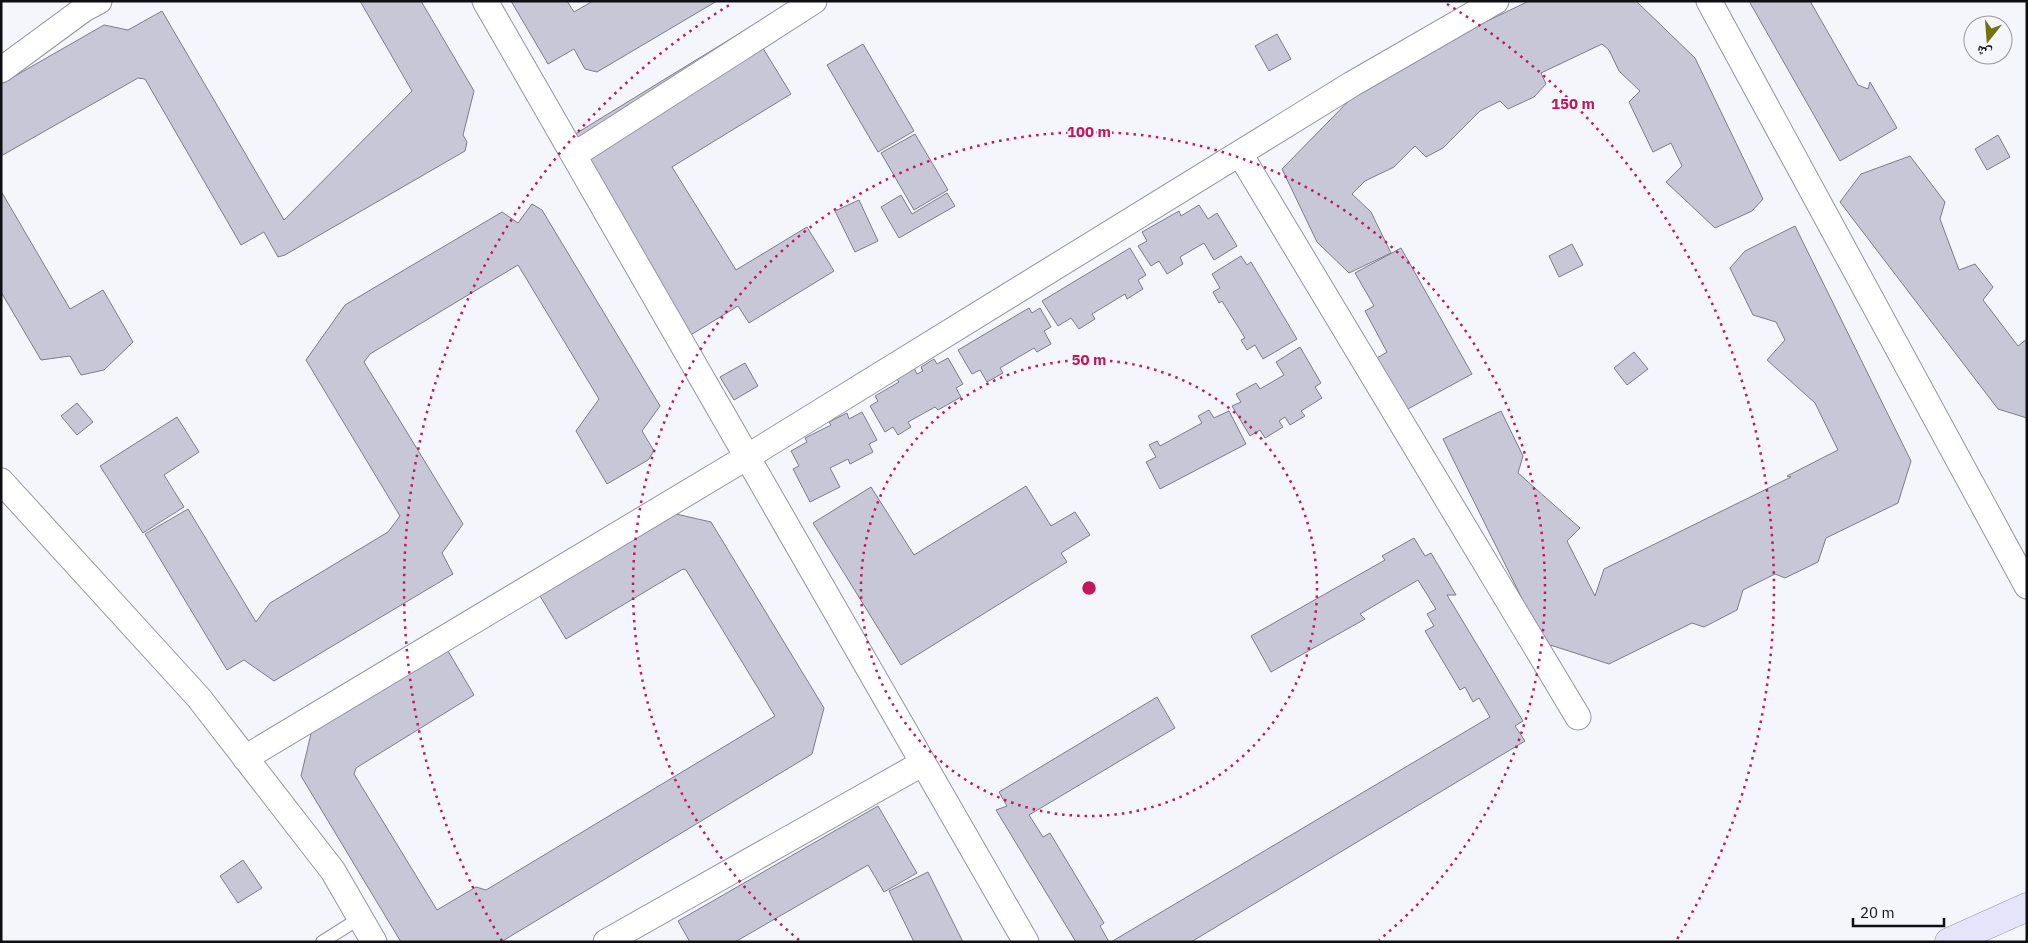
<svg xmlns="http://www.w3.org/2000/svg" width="2028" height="943" viewBox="0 0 2028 943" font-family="'IBM Plex Sans','Noto Naskh Arabic',sans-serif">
  <rect width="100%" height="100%" fill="#f5f5fc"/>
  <path fill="#c7c7d7" stroke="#7c7c8b" d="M 360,1 L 421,1 L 474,91 L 463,135 L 467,142 L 465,151 L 285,255 L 278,257 L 264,232 L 241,245 L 145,79 L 138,78 L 1,156 L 1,84 L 104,25 L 128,30 L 162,11 L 284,220 L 412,91 Z
    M 511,1 L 567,1 L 574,12 L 593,1 L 717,1 L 597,72 L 585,69 L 574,49 L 548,64 Z
    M 1529,1 L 1636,1 L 1695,58 L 1763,199 L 1752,211 L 1715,228 L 1666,182 L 1682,166 L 1671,143 L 1653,152 L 1629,102 L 1640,91 L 1619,71 L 1609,50 L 1602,44 L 1541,73 L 1546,84 L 1534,97 L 1508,109 L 1500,101 L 1480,111 L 1443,148 L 1426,157 L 1415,146 L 1394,167 L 1365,181 L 1352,194 L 1371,212 L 1391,253 L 1349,273 L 1317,242 L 1282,169 L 1373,76 Z
    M 1749,1 L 1810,1 L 1858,85 L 1868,89 L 1870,82 L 1897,128 L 1840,161 Z
    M 750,27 L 791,94 L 672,167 L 736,270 L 807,227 L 834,271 L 749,323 L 738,306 L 689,336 L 567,139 Z
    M 1277,34 L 1291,59 L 1269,71 L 1255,46 Z
    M 863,44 L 914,131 L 878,152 L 827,65 Z
    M 915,134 L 948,190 L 914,210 L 881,153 Z
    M 1998,135 L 2010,157 L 1987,170 L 1975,149 Z
    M 1910,156 L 1945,202 L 1940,219 L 1959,270 L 1975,264 L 1993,287 L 1983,300 L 2018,346 L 2027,339 L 2027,418 L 1998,409 L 1840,202 L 1861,174 Z
    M 1,191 L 70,309 L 103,290 L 133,342 L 104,370 L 81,375 L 70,356 L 41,360 L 1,292 Z
    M 947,193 L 955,206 L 899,238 L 881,207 L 901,195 L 912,214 Z
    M 859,200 L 878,241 L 855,252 L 835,211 Z
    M 532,204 L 542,210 L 660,406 L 642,431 L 654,451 L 648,460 L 607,484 L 576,431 L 599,399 L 518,265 L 370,354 L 364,362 L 463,524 L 442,553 L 453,574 L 274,681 L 244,660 L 227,670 L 145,534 L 188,509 L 256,622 L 270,603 L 388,532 L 400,516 L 306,360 L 345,305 L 502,212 L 518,223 Z
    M 1199,205 L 1208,219 L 1217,213 L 1237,246 L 1214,260 L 1204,243 L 1180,257 L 1183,264 L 1167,274 L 1159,261 L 1151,266 L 1138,246 L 1147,241 L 1142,232 L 1179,211 L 1181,216 Z
    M 1795,226 L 1911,461 L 1898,503 L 1826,538 L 1818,562 L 1785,578 L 1775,574 L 1743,590 L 1737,610 L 1704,627 L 1692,623 L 1609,664 L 1544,643 L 1443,439 L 1501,411 L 1523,456 L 1518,473 L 1580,528 L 1567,541 L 1595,596 L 1604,569 L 1791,477 L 1787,476 L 1838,450 L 1815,403 L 1767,360 L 1785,340 L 1776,322 L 1753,315 L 1730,268 L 1745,251 Z
    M 1572,244 L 1583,265 L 1559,277 L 1549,256 Z
    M 1130,248 L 1146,275 L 1138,280 L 1143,289 L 1127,299 L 1125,294 L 1092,314 L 1095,319 L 1079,329 L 1071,318 L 1058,326 L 1042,301 Z
    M 1401,248 L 1472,374 L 1406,410 L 1377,358 L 1387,352 L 1365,311 L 1374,306 L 1355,273 Z
    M 1241,256 L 1247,265 L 1251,262 L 1297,339 L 1263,359 L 1255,345 L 1247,350 L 1241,340 L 1245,338 L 1222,301 L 1219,303 L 1213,292 L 1220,288 L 1212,274 Z
    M 1029,308 L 1032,313 L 1040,308 L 1051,327 L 1044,331 L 1051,344 L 1037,352 L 1034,348 L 1000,368 L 1003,373 L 987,382 L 980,370 L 972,374 L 958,350 Z
    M 1300,347 L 1321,383 L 1315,387 L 1322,398 L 1301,411 L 1305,416 L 1290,425 L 1285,417 L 1279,421 L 1283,427 L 1265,438 L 1260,430 L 1250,436 L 1232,406 L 1241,402 L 1236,394 L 1256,383 L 1260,389 L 1284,375 L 1276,362 Z
    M 1634,352 L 1648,369 L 1627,385 L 1614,368 Z
    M 948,358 L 963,384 L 956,388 L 961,397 L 938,410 L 935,407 L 908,422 L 911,427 L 898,435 L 893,427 L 885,432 L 870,406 L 878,401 L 875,396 L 899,382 L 897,379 L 914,368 L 917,374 L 923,371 L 921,367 L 934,359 L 937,364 Z
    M 745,363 L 758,386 L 734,400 L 720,377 Z
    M 77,403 L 93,422 L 77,435 L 61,416 Z
    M 1209,410 L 1214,418 L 1229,411 L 1246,444 L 1160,489 L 1146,462 L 1156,457 L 1149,445 L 1157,441 L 1160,446 L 1202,423 L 1198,416 Z
    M 862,412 L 877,440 L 869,444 L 873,452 L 850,464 L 848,459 L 830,468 L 840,487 L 810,502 L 793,469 L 799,466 L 791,451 L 807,442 L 805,438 L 831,425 L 829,422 L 847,413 L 849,419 Z
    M 177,417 L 199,452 L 164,475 L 184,507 L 143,533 L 100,466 Z
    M 1026,486 L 1051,526 L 1075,512 L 1090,535 L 1061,553 L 1067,562 L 901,665 L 813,523 L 871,487 L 914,555 Z
    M 676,514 L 711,522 L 824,708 L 812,754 L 501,942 L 401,942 L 301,776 L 314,721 L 448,651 L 474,695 L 356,768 L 354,774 L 437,910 L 476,887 L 486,890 L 775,716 L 686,570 L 683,569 L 566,639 L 540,596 Z
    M 1414,538 L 1425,556 L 1431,553 L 1456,595 L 1447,595 L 1523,721 L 1515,726 L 1525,741 L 1191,942 L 1111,942 L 1490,717 L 1479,698 L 1473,702 L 1465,687 L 1460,690 L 1425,631 L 1434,626 L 1427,614 L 1436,609 L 1418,580 L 1360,614 L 1365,619 L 1271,672 L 1251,636 L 1385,560 L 1382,556 Z
    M 1157,697 L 1175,728 L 1029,815 L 1043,837 L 1050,833 L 1104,923 L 1100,926 L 1109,942 L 1076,942 L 996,810 L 1007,806 L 999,792 Z
    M 878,806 L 917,873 L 884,892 L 868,865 L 735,942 L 690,942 L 678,921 Z
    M 243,860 L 262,888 L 238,903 L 220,876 Z
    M 928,872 L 963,942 L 914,942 L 889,891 Z"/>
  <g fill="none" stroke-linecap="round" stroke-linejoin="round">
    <defs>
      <path id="service" d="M 322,942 L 360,918"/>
      <path id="minor" d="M 485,1 L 1026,942
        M 1709,1 L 2027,586
        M 1,70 L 84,9 L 99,1
        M 1240,154 L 1578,717
        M 574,155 L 814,1
        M 1,481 L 199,698 L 333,871 L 374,942
        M 245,758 L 747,457 L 1352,84 L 1496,1
        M 606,942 L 923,763"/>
      <path id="secondary" d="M 1949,942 L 2027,907"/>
    </defs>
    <use href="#service" stroke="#9595a5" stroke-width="14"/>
    <use href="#minor" stroke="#9595a5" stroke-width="27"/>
    <use href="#secondary" stroke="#9595a5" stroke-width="29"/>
    <use href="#service" stroke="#fff" stroke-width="12"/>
    <use href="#minor" stroke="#fff" stroke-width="25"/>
    <use href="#secondary" stroke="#e6e4fa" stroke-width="28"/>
  </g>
  <g fill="none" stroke="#c2185b" stroke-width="2.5" stroke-dasharray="2.5 5">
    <circle cx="1089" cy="588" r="228"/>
    <path d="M799 940A456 456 0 1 1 1379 940"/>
    <path d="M502 941A685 685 0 0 1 731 4M1447 4A685 685 0 0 1 1676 941"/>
  </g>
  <circle cx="1089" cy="588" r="8" fill="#c2185b" stroke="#f5f5fc" stroke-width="2.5"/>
  <g font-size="15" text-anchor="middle" font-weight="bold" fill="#c2185b" stroke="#f5f5fc" stroke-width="4" stroke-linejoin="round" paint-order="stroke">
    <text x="1573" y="109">150 m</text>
    <text x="1089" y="137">100 m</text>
    <text x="1089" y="365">50 m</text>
  </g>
  <rect width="2028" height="943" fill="none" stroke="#0e0e13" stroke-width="5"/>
  <g transform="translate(1988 40) rotate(197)"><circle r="24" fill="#f5f5fc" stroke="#99999f"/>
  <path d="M0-4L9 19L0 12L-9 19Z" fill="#757011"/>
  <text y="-8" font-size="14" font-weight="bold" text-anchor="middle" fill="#0e0e13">ش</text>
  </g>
  <path d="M1853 918v8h91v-8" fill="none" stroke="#0e0e13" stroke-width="2.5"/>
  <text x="1860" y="918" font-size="15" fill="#0e0e13" stroke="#f5f5fc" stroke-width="4" paint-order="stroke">20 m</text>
</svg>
